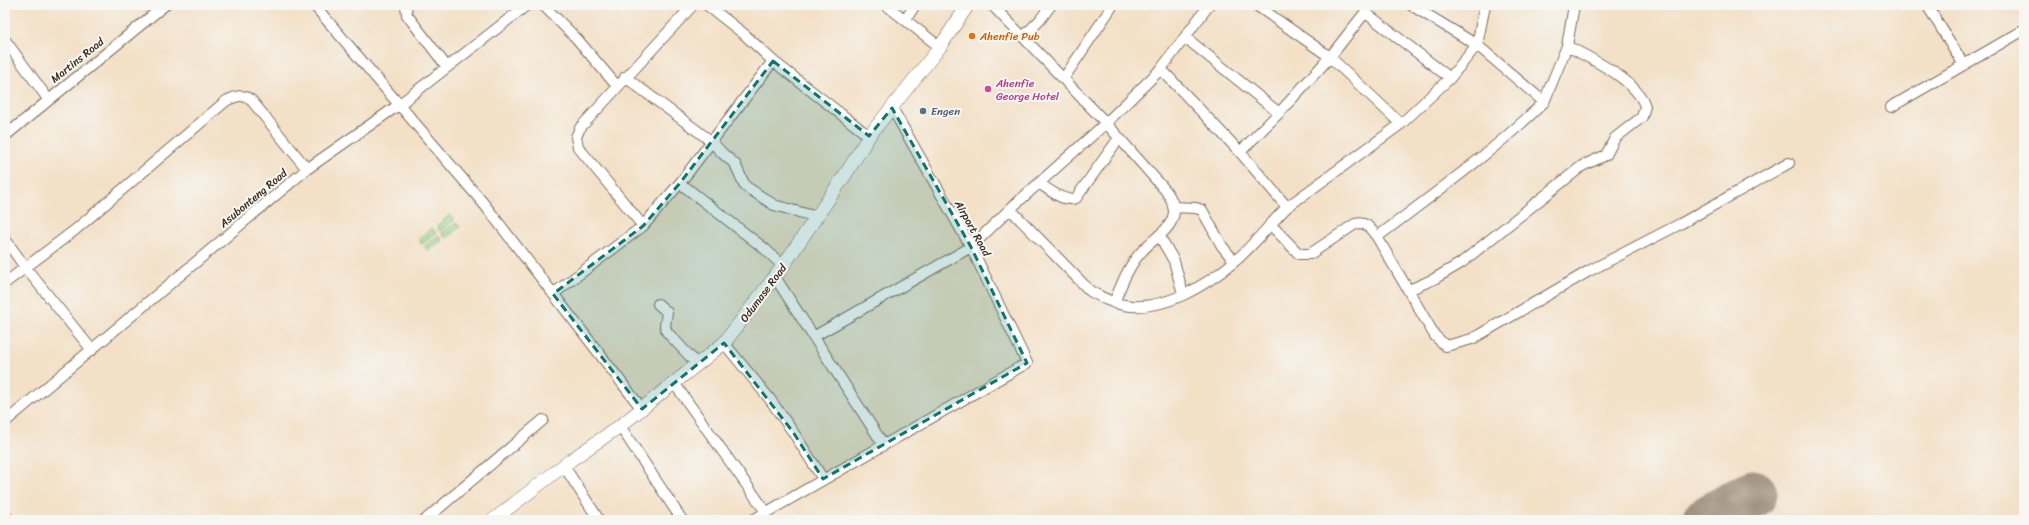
<svg xmlns="http://www.w3.org/2000/svg" width="2029" height="525" viewBox="0 0 2029 525" font-family="Sriracha,sans-serif">
  <rect width="100%" height="100%" fill="#f6f6f2"/>
  <filter id="ink" filterUnits="userSpaceOnUse"><feTurbulence type="fractalNoise" baseFrequency=".025" numOctaves="2"/><feDisplacementMap in="SourceGraphic" scale="8" xChannelSelector="R" yChannelSelector="G"/><feConvolveMatrix kernelMatrix="1 2 1 2 8 2 1 2 1" color-interpolation-filters="sRGB"/></filter>
  <filter id="wash" filterUnits="userSpaceOnUse"><feTurbulence type="fractalNoise" baseFrequency=".012" numOctaves="4" result="noise"/><feDisplacementMap in="SourceGraphic" scale="16" xChannelSelector="R" yChannelSelector="G"/><feGaussianBlur stdDeviation="0.9" result="paint"/><feColorMatrix in="noise" values="0 0 0 0 0 0 0 0 0 0 0 0 0 0 0 0 0 1.4 0 .05"/><feComposite in="paint" operator="in"/></filter>
  <g filter="url(#wash)">
    <rect width="100%" height="100%" fill="#f3e0c6"/>
    <path fill="#9edc92" stroke="#6c8358" d="M 450,215 L 454,220 L 440,231 L 437,226 Z
      M 456,223 L 460,227 L 446,238 L 442,233 Z
      M 432,228 L 436,233 L 422,244 L 419,239 Z
      M 438,236 L 442,240 L 428,251 L 425,246 Z"/>
    <g fill="none" stroke-linecap="round" stroke-linejoin="round">
      <path stroke="#978572" stroke-width="49" d="M 1707,520 L 1753,494"/>
    </g>
  </g>
  <g filter="url(#ink)">
    <g fill="none" stroke-linecap="round" stroke-linejoin="round">
      <defs>
        <path id="minor" d="M 314,5 L 484,204 L 642,409
          M 406,5 L 407,15 L 447,67
          M 543,5 L 577,39 L 617,86
          M 707,5 L 744,34 L 773,61 L 869,136
          M 886,5 L 940,47
          M 992,5 L 1106,123 L 1161,69 L 1209,5
          M 1256,5 L 1330,57 L 1401,124
          M 1927,5 L 1964,65
          M 1366,13 L 1450,78
          M 906,19 L 915,5
          M 1023,37 L 1040,20 L 1051,5
          M 1186,38 L 1279,113
          M 5,40 L 48,99
          M 625,77 L 711,141 L 722,153 L 735,164 L 745,186 L 774,205 L 817,217
          M 1064,78 L 1113,5
          M 1544,102 L 1567,46 L 1574,5
          M 1891,107 L 2024,30
          M 5,136 L 165,5
          M 1240,152 L 1279,113 L 1330,57 L 1371,5
          M 680,183 L 765,249 L 783,266
          M 1039,183 C 1048,189 1064,203 1076,198 L 1119,138
          M 1173,207 L 1196,208 L 1202,210 L 1222,246 L 1234,261
          M 1287,207 L 1401,124 L 1450,78 L 1477,45 L 1485,5
          M 1010,209 L 1090,291 C 1101,297 1111,303 1124,305 C 1163,312 1205,286 1234,262 C 1253,246 1269,225 1287,207 L 1240,152 L 1161,69
          M 1270,224 L 1299,254 L 1310,254 L 1355,224 C 1366,221 1370,228 1377,237 C 1435,193 1492,153 1544,102 L 1477,45 L 1411,5
          M 643,226 L 578,147 L 576,137 L 580,128 L 693,5
          M 1159,235 L 1174,261 L 1183,294
          M 1377,237 L 1435,336 L 1446,346 L 1472,339 L 1589,271 L 1680,224 L 1789,163
          M 5,239 L 25,267 L 92,350
          M 775,277 L 883,444
          M 5,283 L 75,230 L 226,101 C 236,96 243,93 252,101 L 307,169
          M 1409,290 L 1434,279 L 1461,263 L 1582,166 L 1606,155 L 1615,138 L 1642,117 L 1645,106 C 1636,79 1591,59 1567,46
          M 553,294 L 643,226 L 680,183 L 773,61
          M 658,304 L 667,312 L 665,326 L 667,332 L 697,364
          M 813,337 L 971,247 L 1010,209 L 1106,123 L 1166,191 C 1171,198 1176,208 1173,217 C 1169,231 1153,239 1144,249 C 1129,264 1122,283 1114,303
          M 724,343 L 769,398 L 793,432 L 823,479
          M 674,383 L 766,512
          M 5,422 L 307,169 L 400,104 L 527,5
          M 620,426 L 682,520
          M 564,466 L 599,520
          M 5,515 L 9,520
          M 425,520 L 543,420
          M 753,520 L 1027,363 L 971,247 L 892,108"/>
        <path id="major" d="M 493,520 L 571,460 L 620,426 L 724,343 L 783,266 L 847,172 L 869,136 L 940,47 L 968,5"/>
      </defs>
      <use href="#minor" stroke="#7b6a59" stroke-width="12"/>
      <use href="#major" stroke="#7b6a59" stroke-width="14"/>
      <use href="#minor" stroke="#fff" stroke-width="10"/>
      <use href="#major" stroke="#fff" stroke-width="13"/>
    </g>
  </g>
  <path fill="#0f766e" fill-opacity="0.2" stroke="#0f766e" stroke-width="3" stroke-dasharray="8 5" stroke-linejoin="round" d="M 773,61 L 869,136 L 892,108 L 971,247 L 1027,363 L 823,479 L 793,432 L 724,343 L 642,409 L 553,294 L 643,226 L 680,183 Z"/>
  <circle fill="#e8710a" stroke="#f6f6f2" stroke-width="1.5" cx="972" cy="36" r="4"/>
  <circle fill="#d1479c" stroke="#f6f6f2" stroke-width="1.5" cx="988" cy="89" r="4"/>
  <circle fill="#5c6f8a" stroke="#f6f6f2" stroke-width="1.5" cx="923" cy="111" r="4"/>
  <g text-anchor="middle" stroke-width="4" stroke-linejoin="round" paint-order="stroke">
    <g font-size="11" fill="#c56008" stroke="#f6f6f2" text-anchor="start">
      <text x="980" y="40">Ahenfie Pub</text>
    </g>
    <g font-size="11" fill="#3b2a1e" stroke="#f6f6f2">
      <text transform="translate(77 60) rotate(-39)" y="4">Martins Road</text>
      <text transform="translate(253 198) rotate(-40)" y="4">Asubonteng Road</text>
      <text transform="translate(973 228) rotate(61)" y="4">Airport Road</text>
      <text transform="translate(763 293) rotate(-53)" y="4">Odumase Road</text>
    </g>
    <g font-size="11" fill="#b23c85" stroke="#f6f6f2" text-anchor="start">
      <text x="996" y="87">Ahenfie<tspan x="996" dy="13">George Hotel</tspan></text>
    </g>
    <g font-size="11" fill="#4e5e75" stroke="#f6f6f2" text-anchor="start">
      <text x="931" y="115">Engen</text>
    </g>
  </g>
  <rect width="2029" height="525" fill="none" stroke="#f6f6f2" stroke-width="20"/>
</svg>
